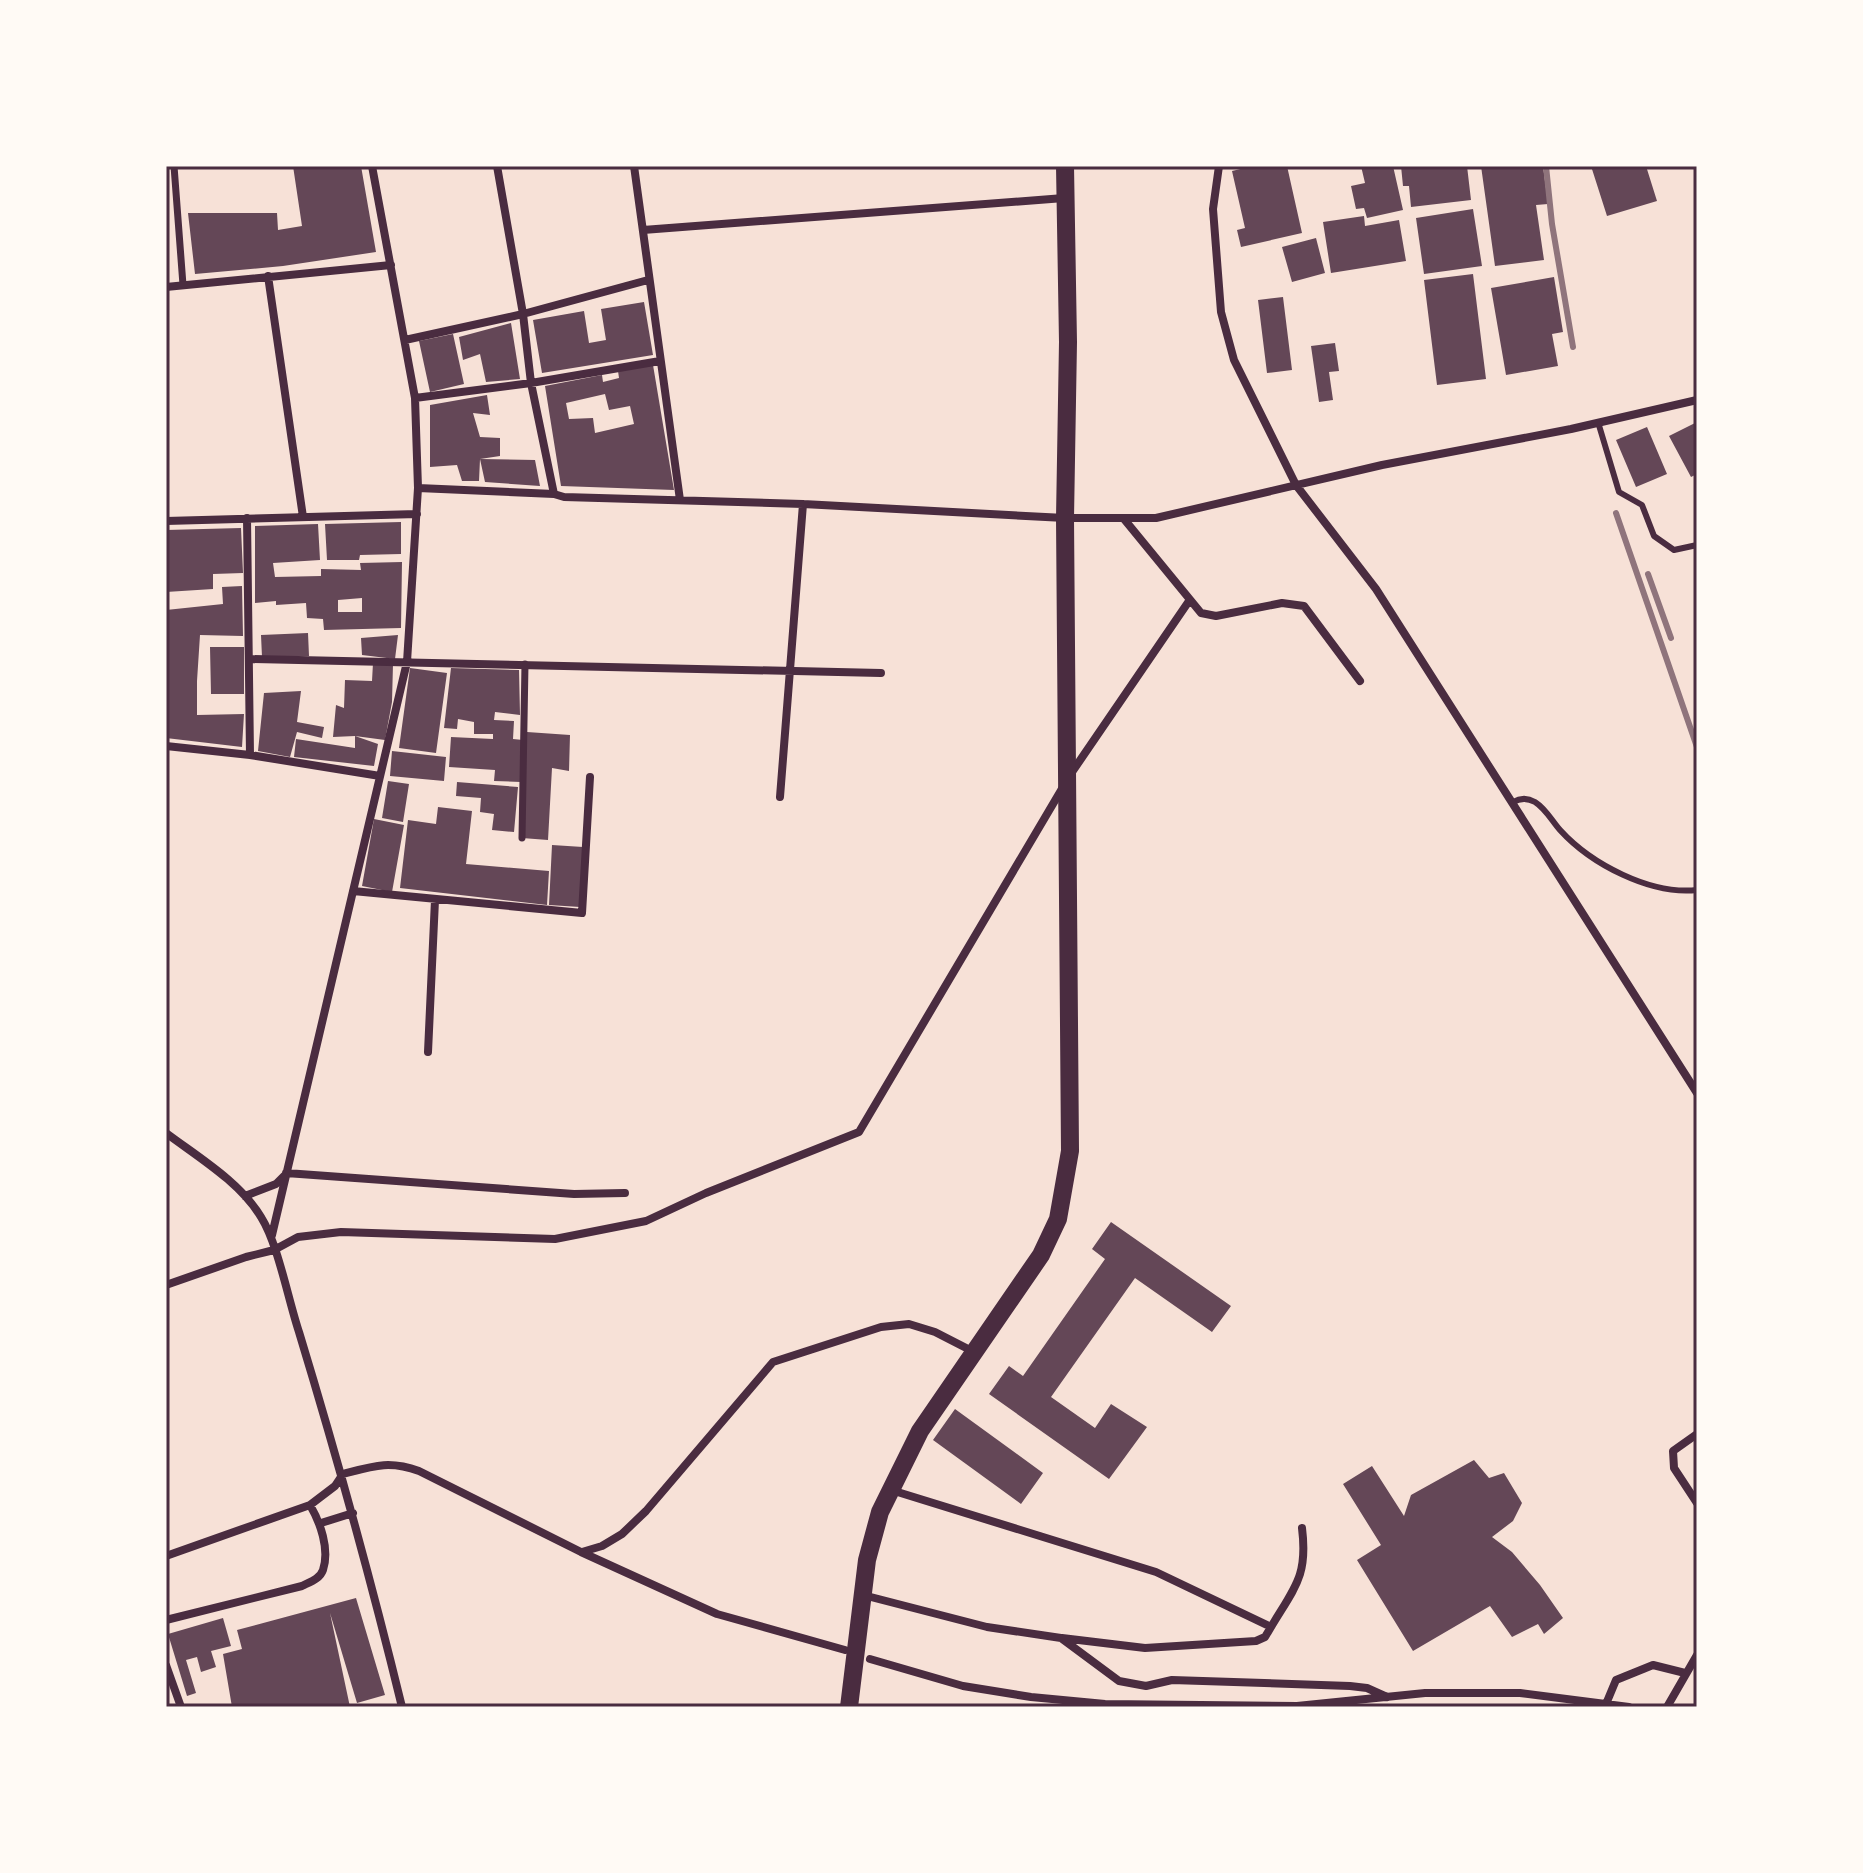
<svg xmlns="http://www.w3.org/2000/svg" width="1863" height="1873" viewBox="0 0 1863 1873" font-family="'Public Sans',sans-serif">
  <rect width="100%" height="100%" fill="#f7e1d7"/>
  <path fill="#644757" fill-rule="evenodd" d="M 293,166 L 361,166 L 376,252 L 283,266 L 195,274 L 188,213 L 277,213 L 278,230 L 302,226 Z
    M 1253,166 L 1287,166 L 1302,233 L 1241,247 L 1237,230 L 1245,228 L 1232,171 Z
    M 1361,166 L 1393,166 L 1403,210 L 1367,218 L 1364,208 L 1356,209 L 1351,186 L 1365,183 Z
    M 1401,166 L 1467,166 L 1471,200 L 1411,207 L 1409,186 L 1403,186 Z
    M 1481,166 L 1543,166 L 1548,204 L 1536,205 L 1544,260 L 1495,266 Z
    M 1591,166 L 1646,166 L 1657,201 L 1607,216 Z
    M 1473,209 L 1482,266 L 1424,274 L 1416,218 Z
    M 1364,216 L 1365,226 L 1399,220 L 1406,261 L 1331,273 L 1323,222 Z
    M 1316,238 L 1325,273 L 1292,282 L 1282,247 Z
    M 1473,274 L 1486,379 L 1437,385 L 1424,280 Z
    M 1554,277 L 1563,332 L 1552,334 L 1558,366 L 1506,375 L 1491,288 Z
    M 1283,297 L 1292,370 L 1267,373 L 1258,300 Z
    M 644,302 L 653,355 L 542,373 L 533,320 L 584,311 L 589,343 L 606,340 L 601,309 Z
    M 511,323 L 520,379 L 486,382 L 480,354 L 463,360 L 459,337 Z
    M 453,334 L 464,384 L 430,392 L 419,341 Z
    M 1335,343 L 1339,371 L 1329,372 L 1333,400 L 1319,402 L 1311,346 Z
    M 653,365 L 674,490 L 561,486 L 545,386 L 602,375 L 603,382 L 619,378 L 618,371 ZM 605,394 L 609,410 L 630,406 L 634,424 L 595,433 L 593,418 L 569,419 L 566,403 Z
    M 487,395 L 490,415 L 473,413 L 480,437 L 500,438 L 500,456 L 480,459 L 535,460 L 540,486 L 485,482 L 480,459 L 479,481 L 462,481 L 457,465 L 430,467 L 430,405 Z
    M 1697,422 L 1697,474 L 1691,477 L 1669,436 Z
    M 1647,427 L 1667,474 L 1636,487 L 1616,440 Z
    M 401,522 L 401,554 L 360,555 L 359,560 L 327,560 L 325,524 Z
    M 318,524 L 320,560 L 273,563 L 275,577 L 321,576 L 321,569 L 361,570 L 360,563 L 402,562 L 401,628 L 324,630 L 323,619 L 307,618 L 306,603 L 276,605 L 276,601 L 255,603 L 255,526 ZM 362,598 L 362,612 L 338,612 L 338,600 Z
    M 241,528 L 243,573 L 213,574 L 213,589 L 166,592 L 166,530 Z
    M 242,586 L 243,636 L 200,635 L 197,681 L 197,715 L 244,714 L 242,747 L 166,738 L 166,610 L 223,604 L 222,587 Z
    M 308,633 L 309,656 L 262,657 L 261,635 Z
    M 398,635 L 395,659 L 362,655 L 361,638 Z
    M 210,647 L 244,647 L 244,694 L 211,694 Z
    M 373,663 L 393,664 L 392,702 L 385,740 L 355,736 L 378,744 L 374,766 L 294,757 L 296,739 L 355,748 L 355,736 L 333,737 L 336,705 L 344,708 L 345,680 L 372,681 Z
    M 410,668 L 447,673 L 436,753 L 399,748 Z
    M 451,668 L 519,670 L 520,715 L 495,712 L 494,720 L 514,721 L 513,739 L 523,740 L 521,782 L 494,781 L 495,770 L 449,767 L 451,737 L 493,739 L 493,734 L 474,734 L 474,722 L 458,719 L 457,729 L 444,728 Z
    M 301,691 L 297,722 L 324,727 L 322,738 L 297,732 L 290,757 L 258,751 L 264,693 Z
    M 527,732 L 570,735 L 569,771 L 552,768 L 548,840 L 522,838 Z
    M 392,751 L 446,757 L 444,781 L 390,776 Z
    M 388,781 L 409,784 L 403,822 L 382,818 Z
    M 457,782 L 518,787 L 514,832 L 492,830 L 494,814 L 480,812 L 481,798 L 456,796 Z
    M 438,807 L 472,811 L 466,864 L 549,871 L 547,905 L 400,888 L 408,820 L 436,824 Z
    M 374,819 L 404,825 L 392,892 L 362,886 Z
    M 552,845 L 583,847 L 580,907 L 549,905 Z
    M 1111,1222 L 1231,1306 L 1212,1332 L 1135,1278 L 1051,1397 L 1095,1428 L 1111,1404 L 1147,1427 L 1109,1479 L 989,1394 L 1009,1366 L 1023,1376 L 1105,1259 L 1092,1249 Z
    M 955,1409 L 1043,1473 L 1021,1504 L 933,1440 Z
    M 1474,1460 L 1489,1478 L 1504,1473 L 1522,1503 L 1513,1521 L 1492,1537 L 1512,1552 L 1540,1585 L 1563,1618 L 1544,1634 L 1538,1624 L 1512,1637 L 1490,1606 L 1413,1651 L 1357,1560 L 1381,1545 L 1343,1484 L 1372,1466 L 1404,1516 L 1411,1495 Z
    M 356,1598 L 385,1695 L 357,1703 L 330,1613 L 350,1707 L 232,1707 L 223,1654 L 242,1649 L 237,1630 Z
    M 223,1618 L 231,1646 L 211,1651 L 216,1667 L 201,1672 L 197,1657 L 186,1660 L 196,1693 L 187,1696 L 168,1634 Z"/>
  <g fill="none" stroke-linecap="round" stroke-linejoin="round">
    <path stroke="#4a2c40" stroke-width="6" d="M 1598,422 L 1619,492 L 1642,505 L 1654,536 L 1674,550 L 1697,545
      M 1513,802 C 1520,798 1528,798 1535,802 C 1546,809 1552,821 1560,830 C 1591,864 1650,895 1697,890"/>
    <path stroke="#4a2c40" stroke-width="7" d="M 174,166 L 183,285
      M 522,838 L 525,664"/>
    <path stroke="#4a2c40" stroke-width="8" d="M 497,166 L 523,314 L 531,383 L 554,494
      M 634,166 L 680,500
      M 1219,166 L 1213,209 L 1221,312 L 1234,360 L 1296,485 L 1376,589 L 1697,1093
      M 643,230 L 1064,198
      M 268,276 L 303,517
      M 166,287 L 391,265
      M 405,340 L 523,314 L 648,280
      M 415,398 L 531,383 L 660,361
      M 418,488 L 554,494 L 564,497 L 803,504 L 1065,518 L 1156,518 L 1382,465 L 1571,429 L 1697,400
      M 247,518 L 250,755
      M 1124,519 L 1201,613 L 1216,616 L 1282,603 L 1304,606 L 1360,681
      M 166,521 L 417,514
      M 249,659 L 881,673
      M 166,746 L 250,755 L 380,776
      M 1070,775 L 1189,601
      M 780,797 L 803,504
      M 353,891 L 582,913 L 590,777
      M 428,1052 L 435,900
      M 166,1133 C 198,1157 240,1182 261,1217 C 278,1244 288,1299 299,1332 C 337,1457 371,1580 402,1707
      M 286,1173 L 574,1194 L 625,1193
      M 245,1196 L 276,1184 L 286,1174
      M 272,1235 L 407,662 L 418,488 L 415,398 L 372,166
      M 166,1285 L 246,1257 L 274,1250 L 298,1237 L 341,1232 L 555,1239 L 646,1221 L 706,1193 L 859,1132 L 1063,787
      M 1697,1434 L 1673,1451 L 1674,1468 L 1697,1503
      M 343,1474 C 373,1466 389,1460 419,1471 L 581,1552 L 717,1614 L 845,1650
      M 891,1490 L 1156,1572 L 1271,1627 C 1295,1587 1308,1576 1302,1528
      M 321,1523 L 353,1513
      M 582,1552 L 602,1546 L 622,1534 L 646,1511 L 773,1362 L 881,1327 L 909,1324 L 935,1332 L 974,1352
      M 166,1556 L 310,1505 L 335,1486 L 343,1474
      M 863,1595 L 987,1627 L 1061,1638 L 1119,1681 L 1146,1686 L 1172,1680 L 1350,1686 L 1367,1688 L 1387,1697
      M 166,1620 L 302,1586 C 310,1582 320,1579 323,1570 C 330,1549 320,1522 310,1505
      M 1062,1638 L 1145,1648 L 1256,1641 L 1265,1637 L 1271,1627
      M 870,1659 L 963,1686 L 1031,1697 L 1105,1704 L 1297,1706 L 1425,1693 L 1520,1693 L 1629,1707
      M 166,1665 L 181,1707
      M 1606,1704 L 1616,1680 L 1653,1665 L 1685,1673
      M 1667,1707 L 1697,1655"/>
    <path stroke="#4a2c40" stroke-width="18" d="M 849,1707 L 867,1560 L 880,1512 L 920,1431 L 1041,1255 L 1058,1219 L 1070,1151 L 1065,518 L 1068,342 L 1065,166"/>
    <path stroke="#8f747c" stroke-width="6" d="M 1546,166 L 1552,224 L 1573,347
      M 1616,513 L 1697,747
      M 1648,574 L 1671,638"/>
  </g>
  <rect width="1863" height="1873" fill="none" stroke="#fffaf5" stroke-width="336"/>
  <rect x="168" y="168" width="1527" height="1537" fill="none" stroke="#4a2c40" stroke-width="3"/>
</svg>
